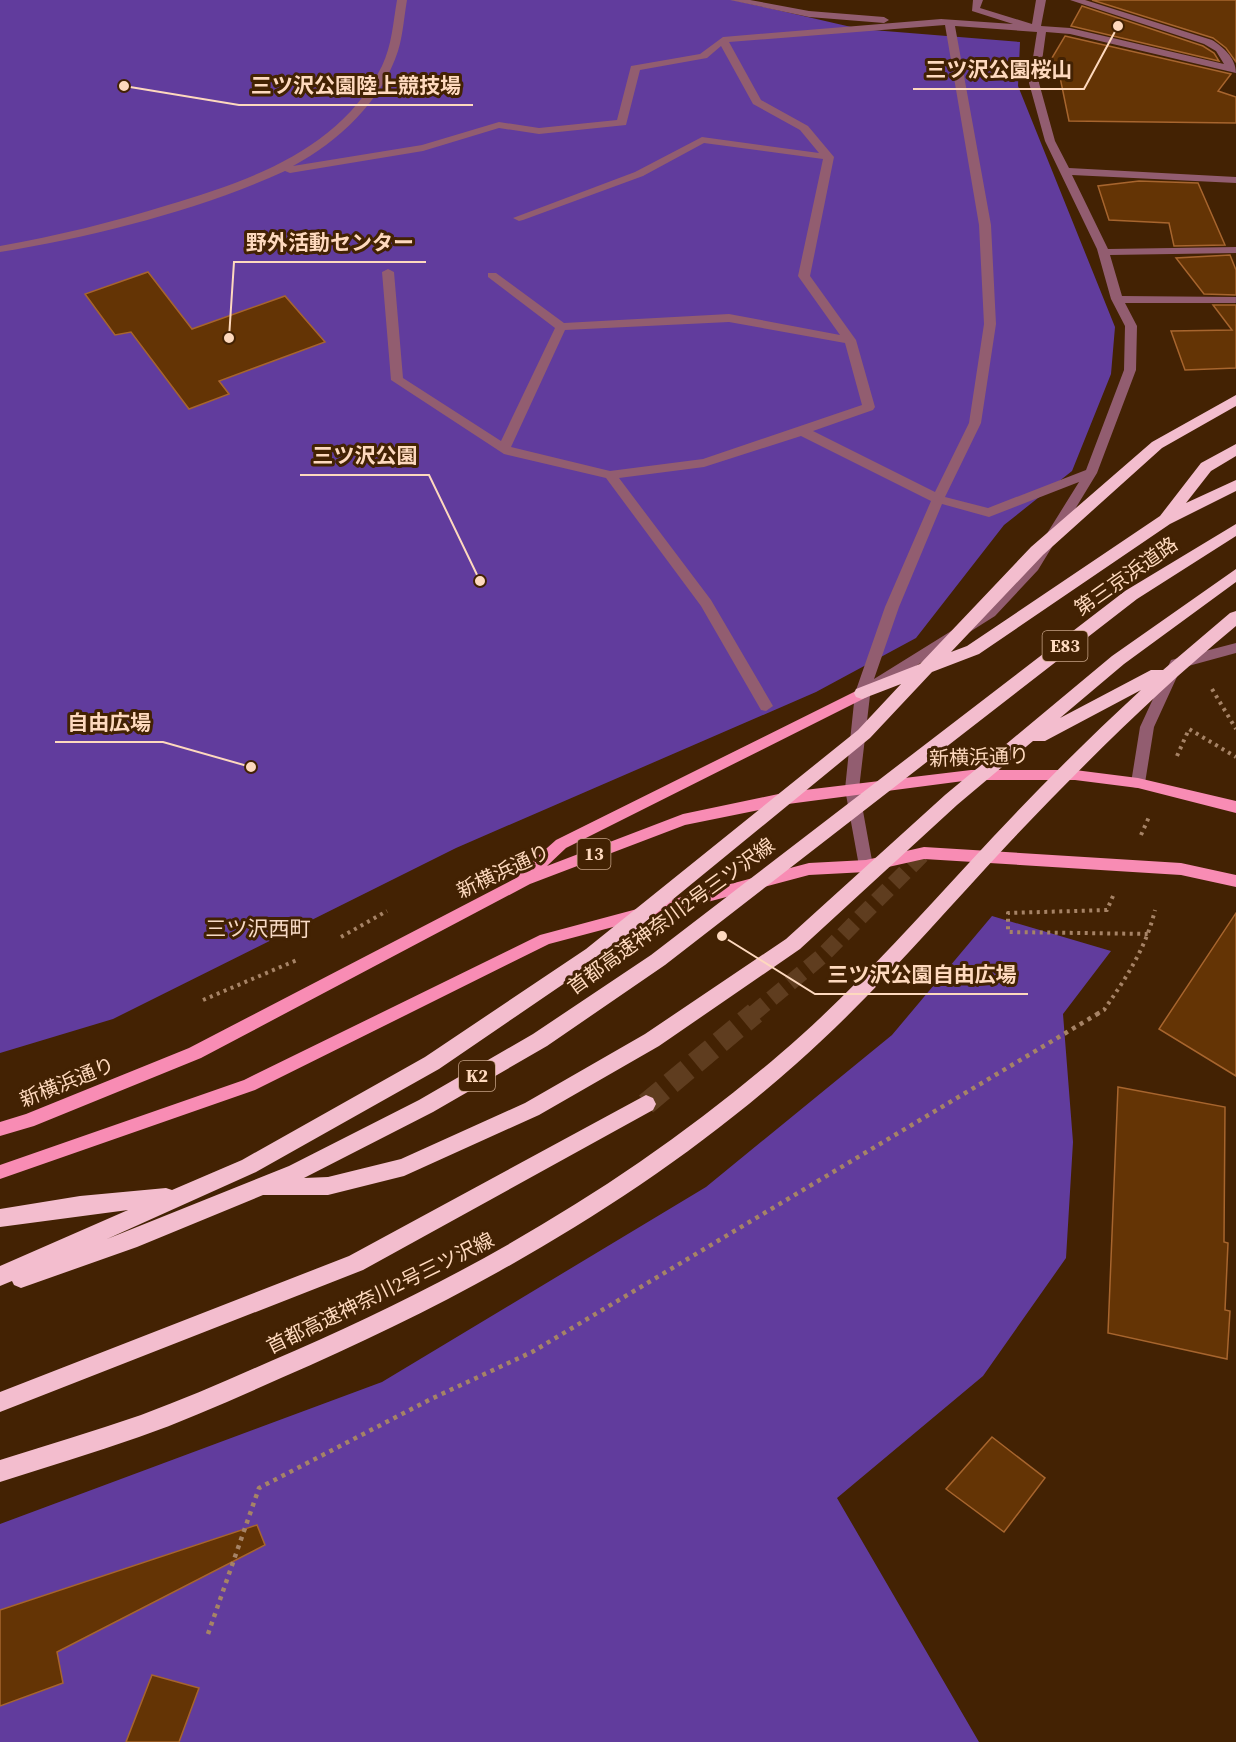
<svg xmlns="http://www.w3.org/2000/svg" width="1236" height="1742" viewBox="0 0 1236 1742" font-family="'Source Serif 4','Noto Sans JP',serif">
  <rect width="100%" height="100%" fill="#432203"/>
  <path fill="#613c9d" d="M 0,0 L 733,0 L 860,29 L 1020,42 L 1018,86 L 1115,327 L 1111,374 L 1072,471 L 1004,525 L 916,638 L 816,692 L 456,848 L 113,1019 L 0,1053 Z
    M 992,916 L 1111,951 L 1063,1014 L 1073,1142 L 1066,1258 L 983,1376 L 837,1498 L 979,1742 L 0,1742 L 0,1524 L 382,1382 L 706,1187 L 892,1035 Z"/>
  <path fill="#643405" stroke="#a7652e" stroke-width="1.5" d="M 1092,0 L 1236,0 L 1236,62 L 1226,48 L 1213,38 Z
    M 1082,6 L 1203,46 L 1214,53 L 1219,61 L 1071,26 Z
    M 1065,36 L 1231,74 L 1218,91 L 1236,97 L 1236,123 L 1069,121 L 1060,77 L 1043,73 Z
    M 1139,181 L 1198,183 L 1225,245 L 1174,246 L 1169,223 L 1109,220 L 1098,186 Z
    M 1230,255 L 1236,270 L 1236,295 L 1204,294 L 1176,258 Z
    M 148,272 L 192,329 L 285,296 L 325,342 L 219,381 L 229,394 L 189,409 L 131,332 L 115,335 L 85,294 Z
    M 1213,305 L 1236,305 L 1236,368 L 1185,370 L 1171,331 L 1232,330 Z
    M 1236,913 L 1236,1076 L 1159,1029 Z
    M 1118,1087 L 1225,1107 L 1224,1242 L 1228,1243 L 1225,1310 L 1230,1311 L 1227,1359 L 1108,1333 Z
    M 992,1437 L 1045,1478 L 1004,1532 L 946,1489 Z
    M 257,1525 L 265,1545 L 57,1652 L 63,1683 L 0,1706 L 0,1610 Z
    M 152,1675 L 199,1688 L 179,1742 L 126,1742 Z"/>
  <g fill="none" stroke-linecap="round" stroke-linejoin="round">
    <path stroke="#5f3d1f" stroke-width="16" stroke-dasharray="16 8" stroke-linecap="butt" d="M 753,1014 L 821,957 L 924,853"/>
    <path stroke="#5f3d1f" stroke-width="22" stroke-dasharray="22 10" stroke-linecap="butt" d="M 646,1104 L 755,1013"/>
    <path stroke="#a68366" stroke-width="4" stroke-dasharray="3 4.5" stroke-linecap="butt" d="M 1212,689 L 1236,729
      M 1177,756 L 1189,729 L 1236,757
      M 1141,835 L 1149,817
      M 1113,896 L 1107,910 L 1008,913 L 1008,932 L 1150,934
      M 341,937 L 387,911
      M 203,1000 L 297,960
      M 1097,1014 L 1104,1010 C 1126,978 1146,948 1155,910"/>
    <path stroke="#a68366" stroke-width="4.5" stroke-dasharray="4 5" stroke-linecap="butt" d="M 208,1634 L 259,1488 L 431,1399 L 532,1352 L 1099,1013"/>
    <path fill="#925d70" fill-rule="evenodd" d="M 397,0 L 407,0 C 404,17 403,35 398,51 C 382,101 338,142 293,166 L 422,145 L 499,122 L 539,128 L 617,120 L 631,66 L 700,54 L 723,37 L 941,19 L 1013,24 L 972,11 L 973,0 L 983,0 L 980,8 L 1032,24 L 1036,0 L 1046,0 L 1041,26 L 1070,28 L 1224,64 L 1216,51 L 1204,44 L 1070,0 L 1085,0 L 1212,40 C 1223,47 1236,58 1236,73 L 1070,34 L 1046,32 L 1039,83 L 1055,141 L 1069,168 L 1236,177 L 1236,183 L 1072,175 L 1108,249 L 1236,247 L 1236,253 L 1110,255 L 1122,296 L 1236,297 L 1236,303 L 1125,303 L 1137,326 L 1136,370 L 1097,473 L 1038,570 L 995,616 L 881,688 L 871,687 L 859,789 L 873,866 L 871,870 L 861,870 L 859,866 L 845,789 L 855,693 L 885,607 L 931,501 L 801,436 L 704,467 L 619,478 L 711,600 L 773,706 L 766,711 L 761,710 L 701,606 L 606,478 L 504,454 L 391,380 L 382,272 L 388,269 L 394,272 L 403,378 L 501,441 L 555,328 L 488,277 L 488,273 L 496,273 L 564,323 L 729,314 L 840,335 L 798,276 L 823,159 L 704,143 L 643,176 L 523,220 L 519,221 L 513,218 L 635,172 L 702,137 L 819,153 L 800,130 L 753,104 L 721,46 L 707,58 L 640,70 L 626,125 L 539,134 L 499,128 L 423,151 L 290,173 L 285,171 C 200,210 93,237 0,252 L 0,246 C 57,236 113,222 168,205 C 251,180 340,150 382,66 C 392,45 393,23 397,0 ZM 945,25 L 979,225 L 984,324 L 969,423 L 935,492 L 813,431 L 873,410 L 875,407 L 856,340 L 810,276 L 834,157 L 808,126 L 761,100 L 729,42 ZM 955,26 L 1037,32 L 1029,83 L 1045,141 L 1097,249 L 1111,299 L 1125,326 L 1124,370 L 1086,470 L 988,508 L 945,497 L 981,423 L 996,324 L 991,225 ZM 729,322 L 845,343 L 862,405 L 703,459 L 610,471 L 511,447 L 565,330 ZM 1079,482 L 1028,564 L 985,610 L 874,679 L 899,607 L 942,504 L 989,517 Z
      M 730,0 L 750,0 L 809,11 L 884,17 L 889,20 L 884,23 L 809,17 Z
      M 1236,643 L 1236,653 L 1181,668 L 1154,727 L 1145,783 L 1138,788 L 1133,787 L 1131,783 L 1140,727 L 1171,660 Z"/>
    <path fill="#f88cb4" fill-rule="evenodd" d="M 862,688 L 869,693 L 867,697 L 566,848 L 547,866 L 683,814 L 788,792 L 971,770 L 1075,770 L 1138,778 L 1236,801 L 1236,813 L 1138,788 L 1075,780 L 971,780 L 788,804 L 685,825 L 530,884 L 201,1058 L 34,1126 L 0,1136 L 0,1122 L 26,1114 L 189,1048 L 518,877 L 520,872 L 556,840 Z
      M 924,847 L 1181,863 L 1236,875 L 1236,887 L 1181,875 L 924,859 L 866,872 L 809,875 L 549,944 L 255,1090 L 0,1179 L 0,1165 L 244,1080 L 540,935 L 809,863 L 866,860 Z"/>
    <path fill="#f3bdce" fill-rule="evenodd" d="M 1236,395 L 1236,406 L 1162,448 L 1043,555 L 951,652 L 967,646 L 1160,516 L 1201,463 L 1236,444 L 1236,456 L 1211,471 L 1186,503 L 1236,480 L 1236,491 L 1170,524 L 979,654 L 932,672 L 870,738 L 600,959 L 439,1069 L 256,1172 L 107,1239 L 289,1166 L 419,1100 L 533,1034 L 651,955 L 1125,591 L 1236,524 L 1236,536 L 1137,599 L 665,965 L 547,1046 L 433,1112 L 304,1178 L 328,1177 L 401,1159 L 525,1103 L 645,1034 L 786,939 L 945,795 L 1112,656 L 1236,569 L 1236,582 L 1124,664 L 1060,718 L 1151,670 L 1163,670 L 1230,613 L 1236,611 L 1236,626 C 1155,693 1081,767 1009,843 C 939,918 873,996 796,1064 C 644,1199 466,1298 281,1378 C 234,1399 187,1420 139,1437 C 93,1453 46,1467 0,1482 L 0,1460 C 47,1445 94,1431 141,1415 C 185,1399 228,1380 271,1361 C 455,1283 628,1185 780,1054 C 848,996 907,930 968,864 C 1023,804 1081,745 1141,690 L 1045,741 L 1033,741 L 957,805 L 800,949 L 659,1046 L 539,1115 L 404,1176 L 328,1195 L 263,1195 L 137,1247 L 21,1288 L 14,1285 L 12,1281 L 0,1286 L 0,1266 L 128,1210 L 0,1227 L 0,1209 L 80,1196 L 166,1188 L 172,1190 L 242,1160 L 425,1057 L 586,949 L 858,730 L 901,684 L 862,699 L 856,697 L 854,693 L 856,689 L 920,664 L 1031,547 L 1152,442 Z
      M 646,1095 L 653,1098 L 656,1104 L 653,1110 L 363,1270 L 0,1412 L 0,1392 L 349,1256 Z"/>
  </g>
  <g text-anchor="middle" stroke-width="6" stroke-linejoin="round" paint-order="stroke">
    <g fill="#432203" stroke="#c6a286" stroke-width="1.5">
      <rect x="1042.5" y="631" width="45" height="30" rx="4.5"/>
      <rect x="577.5" y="839" width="33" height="30" rx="4.5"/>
      <rect x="459" y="1061" width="36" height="30" rx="4.5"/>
    </g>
    <g font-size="18" font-weight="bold" fill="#fed9be">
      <text x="1065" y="652">E83</text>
      <text x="594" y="860">13</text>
      <text x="477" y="1082">K2</text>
    </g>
    <g font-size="20" fill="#fed9be" stroke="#432203">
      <text transform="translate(1126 576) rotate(-35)" y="7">第三京浜道路</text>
      <text transform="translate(979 757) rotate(-2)" y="7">新横浜通り</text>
      <text transform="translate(503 871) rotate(-25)" y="7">新横浜通り</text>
      <text transform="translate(671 916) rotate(-36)" y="7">首都高速神奈川2号三ツ沢線</text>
      <text transform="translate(67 1082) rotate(-22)" y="7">新横浜通り</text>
      <text transform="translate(380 1293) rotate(-26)" y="7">首都高速神奈川2号三ツ沢線</text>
    </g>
    <g font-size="21" fill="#f8dac5" stroke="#432203">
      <text x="258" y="936">三ツ沢西町</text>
    </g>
  </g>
  <path fill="none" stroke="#fed9be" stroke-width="2" d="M1118 26L1084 89H913M124 86L239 105H473M229 338L234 262H426M480 581L429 475H300M251 767L163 742H55M722 936L815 994H1028"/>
  <g fill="#fed9be" stroke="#432203" stroke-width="2">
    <circle cx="1118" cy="26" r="6"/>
    <circle cx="124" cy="86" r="6"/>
    <circle cx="229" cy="338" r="6"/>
    <circle cx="480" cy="581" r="6"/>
    <circle cx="251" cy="767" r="6"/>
    <circle cx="722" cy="936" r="6"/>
  </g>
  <g font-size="21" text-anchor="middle" font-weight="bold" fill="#fed9be" stroke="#432203" stroke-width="6" stroke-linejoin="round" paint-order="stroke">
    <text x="999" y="77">三ツ沢公園桜山</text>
    <text x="356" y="93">三ツ沢公園陸上競技場</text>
    <text x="330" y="250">野外活動センター</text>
    <text x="365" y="463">三ツ沢公園</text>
    <text x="109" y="730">自由広場</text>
    <text x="922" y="982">三ツ沢公園自由広場</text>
  </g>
</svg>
